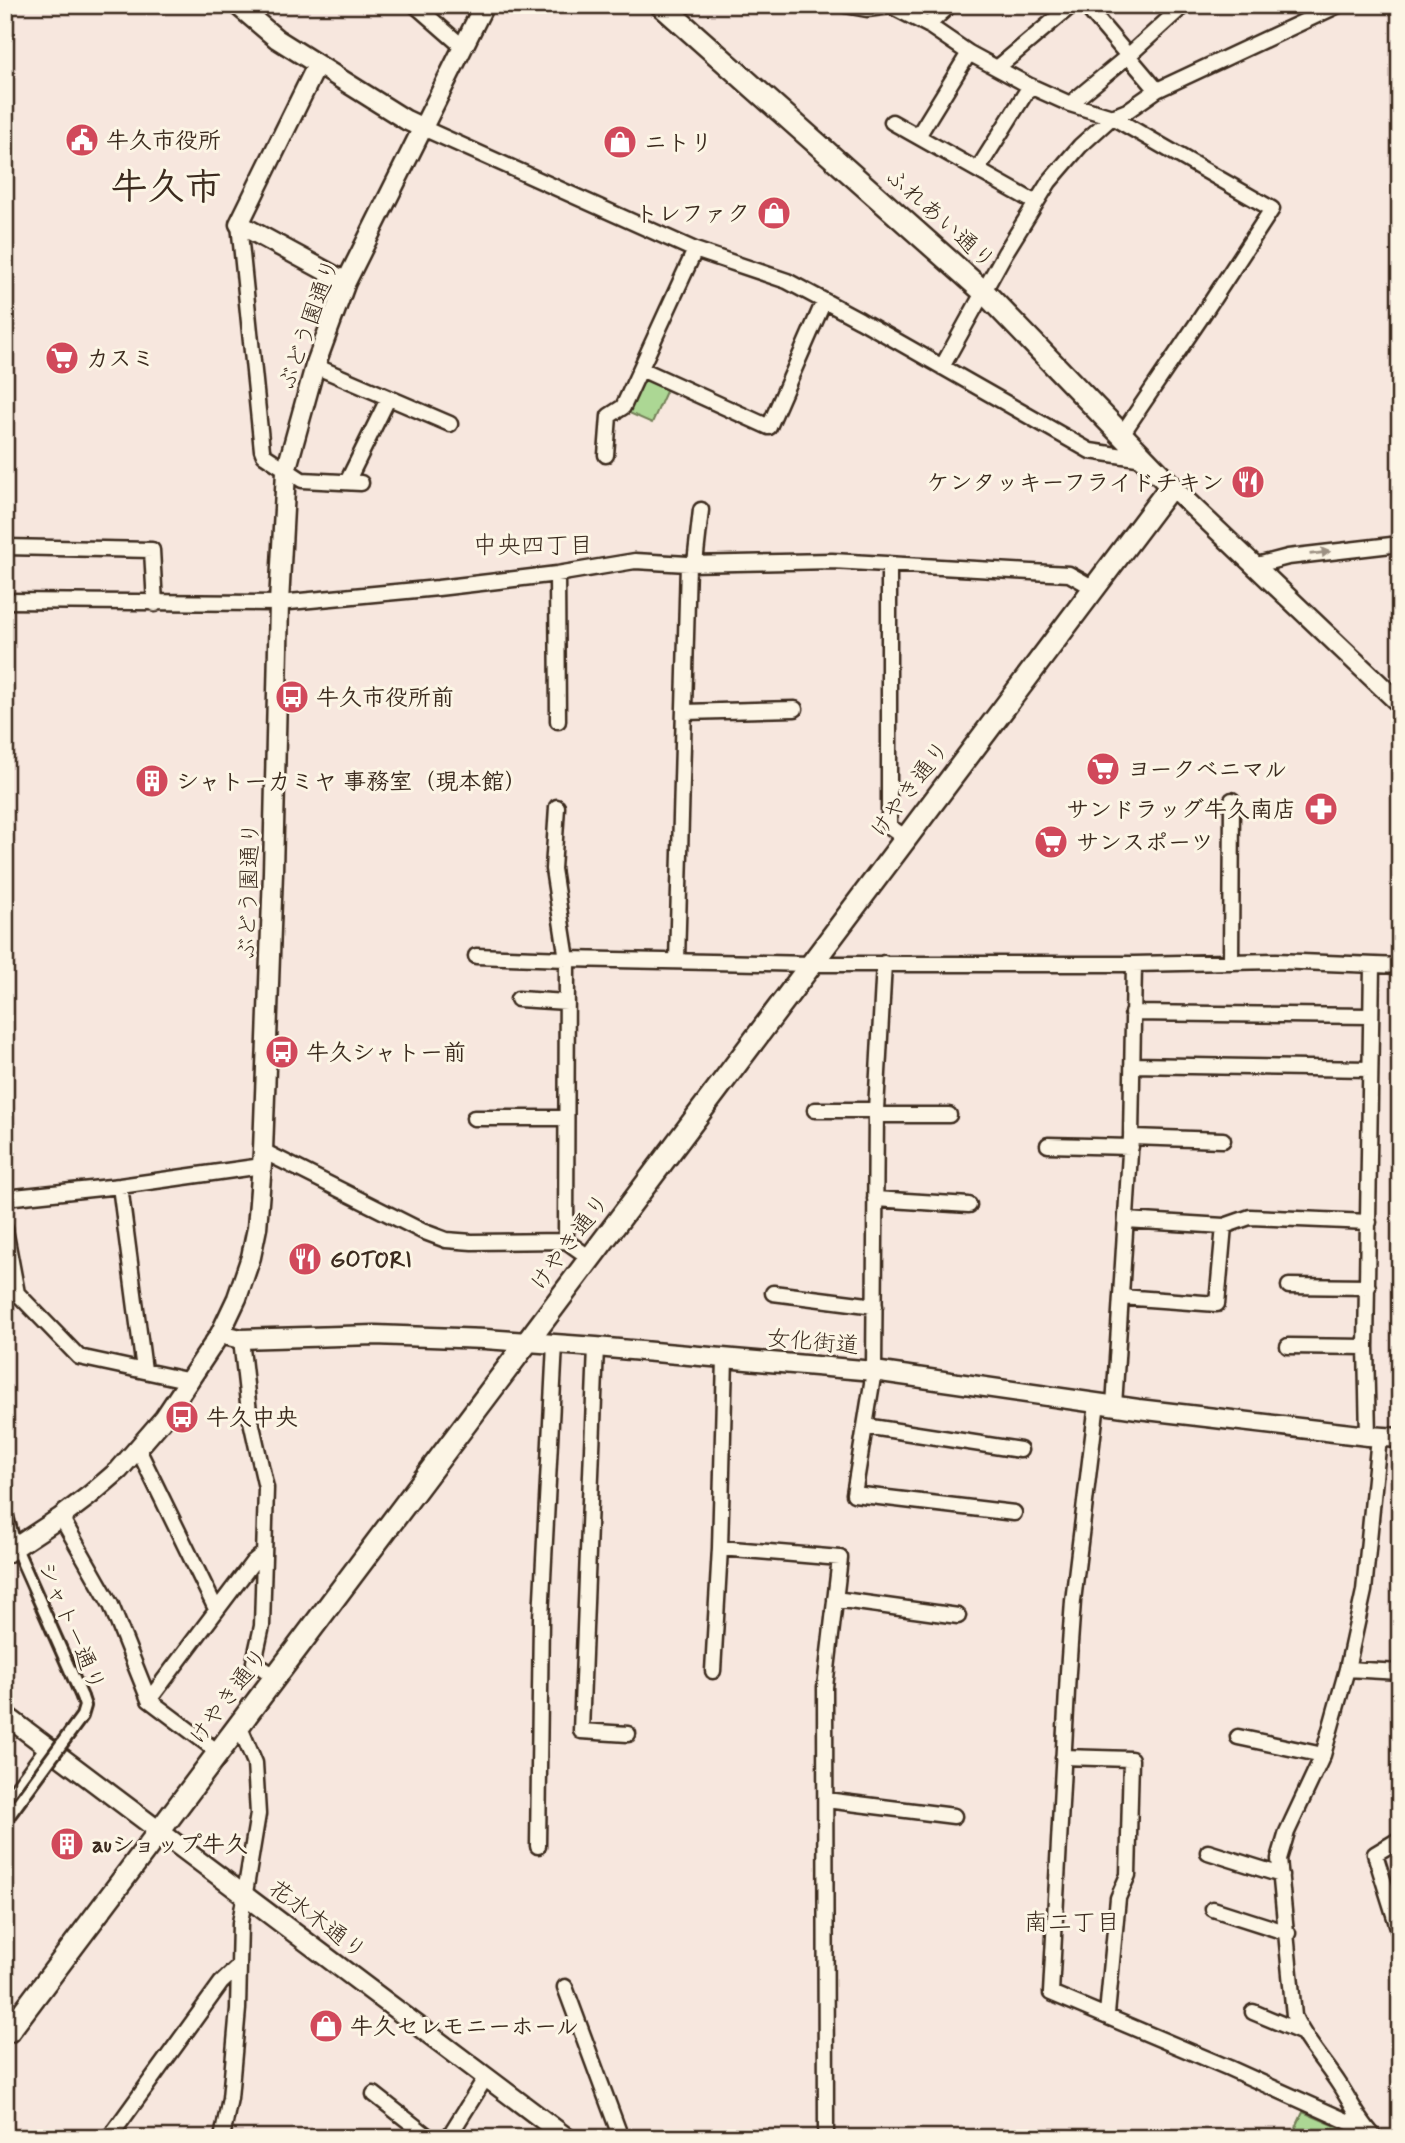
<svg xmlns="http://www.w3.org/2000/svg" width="1405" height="2143" viewBox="0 0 1405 2143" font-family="Mynerve,'Klee One',sans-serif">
  <rect width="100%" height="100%" fill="#f7e7de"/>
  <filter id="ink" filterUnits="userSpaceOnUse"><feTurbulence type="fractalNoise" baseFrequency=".0143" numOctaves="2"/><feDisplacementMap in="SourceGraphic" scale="14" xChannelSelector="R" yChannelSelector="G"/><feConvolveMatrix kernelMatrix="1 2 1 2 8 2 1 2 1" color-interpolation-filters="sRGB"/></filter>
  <g filter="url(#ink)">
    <path fill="#acd794" stroke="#748059" stroke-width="2" d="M 644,378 L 668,387 L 652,423 L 627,412 Z
      M 1303,2112 L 1364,2138 L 1291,2138 Z"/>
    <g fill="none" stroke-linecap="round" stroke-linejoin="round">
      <defs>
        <path id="pedestrian" d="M 5,1508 L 16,1548 L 82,1697"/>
        <path id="minor" d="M 415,5 L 463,47
          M 845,5 L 867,9 L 891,6 L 928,25 L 969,53 L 1030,86 L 1070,104 L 1112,117 L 1272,209 L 1200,319 L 1122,434
          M 1085,5 L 1157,90
          M 928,25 L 950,5
          M 997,68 L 1072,5
          M 1070,104 L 1128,56 L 1184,5
          M 892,122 L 1036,203
          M 423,128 L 695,250 L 787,281 L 860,320 L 1090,451 L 1144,459
          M 918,136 L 969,53
          M 978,169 L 1030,86
          M 239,224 L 262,450 L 264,455 L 302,480 L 361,483
          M 315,366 L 450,424
          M 942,367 L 1005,253 L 1036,203 L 1049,182 L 1080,146 L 1112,117 L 1127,111 L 1157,90 L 1339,5
          M 641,369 L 769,427 L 824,301
          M 606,455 L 609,416 L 623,407 L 695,250
          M 347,482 L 388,399
          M 5,547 L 152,550 L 155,604
          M 695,563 L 701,510
          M 889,564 L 889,826 L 906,838
          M 1253,566 L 1288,557 L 1400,544
          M 557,574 L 558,721
          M 5,601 L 279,603 L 438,588 L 557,574 L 635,561 L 688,564 L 832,561 L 1069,574 L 1094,588
          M 685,712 L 795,709
          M 476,956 L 567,959 L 553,869 L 557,807
          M 677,961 L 688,564
          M 1231,962 L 1232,800
          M 884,963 L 876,1110 L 874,1371 L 854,1494 L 1014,1513
          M 518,999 L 567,1002
          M 1132,1013 L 1371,1016
          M 1132,1065 L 1370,1069
          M 815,1110 L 876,1110
          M 876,1115 L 949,1115
          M 474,1118 L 566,1118
          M 1131,1137 L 1223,1140
          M 1048,1145 L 1131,1147
          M 263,1151 L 422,1231 L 446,1240 L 472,1242 L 566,1241 L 590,1258
          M 120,1186 L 144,1370
          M 5,1198 L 120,1186 L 262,1166
          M 875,1199 L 969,1205
          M 1224,1226 L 1250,1217 L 1369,1222
          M 5,1229 L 17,1293 L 79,1357 L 191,1381
          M 566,1241 L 567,959 L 811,964 L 1134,964 L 1276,961 L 1400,966
          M 1289,1286 L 1368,1287
          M 773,1293 L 875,1306
          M 1121,1297 L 1217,1304 L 1224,1226 L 1126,1220
          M 241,1339 L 249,1412 L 266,1488 L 262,1626 L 254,1662 L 275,1677
          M 1288,1346 L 1366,1347
          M 596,1347 L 581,1731 L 628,1734
          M 1097,1403 L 1073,1601 L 1068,1672 L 1051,1993 L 1229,2068 L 1369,2131
          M 1114,1406 L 1131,1137 L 1134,964
          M 865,1426 L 1020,1450
          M 1368,1436 L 1366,1347 L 1372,966
          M 138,1449 L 216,1609
          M 61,1517 L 111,1605 L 149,1700 L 218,1752
          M 720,1548 L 840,1558 L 825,1687 L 826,2138
          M 835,1599 L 958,1616
          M 1347,1669 L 1400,1672
          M 713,1671 L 720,1548 L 725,1358
          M 149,1700 L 253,1562 L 264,1553
          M 1238,1737 L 1323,1755
          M 1063,1757 L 1131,1759 L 1128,1875 L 1118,1898 L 1107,2014
          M 826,1800 L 954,1816
          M 5,1805 L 48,1747
          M 1400,1839 L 1375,1854 L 1400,1934
          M 538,1846 L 541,1618 L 555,1344
          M 1208,1852 L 1281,1875
          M 1213,1909 L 1288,1933
          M 565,1987 L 621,2138
          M 1253,2012 L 1301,2032
          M 374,2094 L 430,2138
          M 109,2138 L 221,1983 L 238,1967
          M 222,2138 L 230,2098 L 238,2009 L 240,1923 L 258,1814 L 255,1763 L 239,1725
          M 448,2138 L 486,2077
          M 1376,2138 C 1360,2123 1351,2102 1339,2084 C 1324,2061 1305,2041 1294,2016 L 1279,1859 L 1287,1832 L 1323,1755 L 1347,1669 L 1364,1591 L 1379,1437"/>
        <path id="tertiary" d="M 237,5 L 277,39 L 406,120 L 423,128
          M 317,65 L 239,224 L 346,282
          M 1171,486 L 1400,704
          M 220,1334 L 241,1339 L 375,1335 L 485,1339 L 596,1347 L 874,1371 L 1138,1409 L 1368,1436 L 1400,1438
          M 5,1554 L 61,1517 L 90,1495 L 119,1470 L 164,1418 L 220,1334 L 237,1298 L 251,1257 L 257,1228 L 263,1151 L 273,872 L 279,603 L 286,471 L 315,366 L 346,282 L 484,5
          M 5,1715 L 567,2138"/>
        <path id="secondary" d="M 9,2031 L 1171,486 L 984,292 L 661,5"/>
      </defs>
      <use href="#pedestrian" stroke="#3b2a1e" stroke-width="16"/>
      <use href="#minor" stroke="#3b2a1e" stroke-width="19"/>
      <use href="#tertiary" stroke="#3b2a1e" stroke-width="23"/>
      <use href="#secondary" stroke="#3b2a1e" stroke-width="26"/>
      <use href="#pedestrian" stroke="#fcf5e5" stroke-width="10"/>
      <use href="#minor" stroke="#fcf5e5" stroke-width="14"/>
      <use href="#tertiary" stroke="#fcf5e5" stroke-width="18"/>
      <use href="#secondary" stroke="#fcf5e5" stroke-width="21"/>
      <defs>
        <path id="pedestrian-bridge" d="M 5,1821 L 82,1716 L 85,1706 L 82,1697"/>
      </defs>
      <use href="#pedestrian-bridge" stroke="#3b2a1e" stroke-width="16" stroke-linecap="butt"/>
      <use href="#pedestrian-bridge" stroke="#fcf5e5" stroke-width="10"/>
    </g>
    <defs><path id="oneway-solid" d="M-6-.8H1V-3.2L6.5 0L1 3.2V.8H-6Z" transform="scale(1.75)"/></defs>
    <use fill="#9c9082" href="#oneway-solid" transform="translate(1320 553) rotate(-7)"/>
  </g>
  <defs>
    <symbol id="civic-disc" viewBox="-11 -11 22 22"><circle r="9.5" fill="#d1495b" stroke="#fcf5e5"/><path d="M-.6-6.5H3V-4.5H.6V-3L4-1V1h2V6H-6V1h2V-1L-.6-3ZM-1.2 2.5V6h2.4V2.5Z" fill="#fff"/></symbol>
    <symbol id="shop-disc" viewBox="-11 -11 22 22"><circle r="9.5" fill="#d1495b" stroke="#fcf5e5"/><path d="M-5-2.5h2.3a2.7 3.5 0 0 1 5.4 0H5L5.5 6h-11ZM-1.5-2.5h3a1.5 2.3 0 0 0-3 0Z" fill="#fff"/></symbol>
    <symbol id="supermarket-disc" viewBox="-11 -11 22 22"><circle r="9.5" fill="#d1495b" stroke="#fcf5e5"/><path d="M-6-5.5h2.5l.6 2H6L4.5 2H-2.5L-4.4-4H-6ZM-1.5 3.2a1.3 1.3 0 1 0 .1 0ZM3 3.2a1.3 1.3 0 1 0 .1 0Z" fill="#fff"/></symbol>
    <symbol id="restaurant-disc" viewBox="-11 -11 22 22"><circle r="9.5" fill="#d1495b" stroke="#fcf5e5"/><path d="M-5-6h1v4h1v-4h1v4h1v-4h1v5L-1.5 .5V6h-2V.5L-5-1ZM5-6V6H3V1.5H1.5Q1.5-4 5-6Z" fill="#fff"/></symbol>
    <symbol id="bus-disc" viewBox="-11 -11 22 22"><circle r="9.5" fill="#d1495b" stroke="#fcf5e5"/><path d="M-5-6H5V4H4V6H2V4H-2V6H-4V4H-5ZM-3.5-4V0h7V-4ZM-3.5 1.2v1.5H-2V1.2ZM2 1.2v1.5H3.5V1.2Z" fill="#fff"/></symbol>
    <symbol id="building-disc" viewBox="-11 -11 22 22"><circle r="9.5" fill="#d1495b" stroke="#fcf5e5"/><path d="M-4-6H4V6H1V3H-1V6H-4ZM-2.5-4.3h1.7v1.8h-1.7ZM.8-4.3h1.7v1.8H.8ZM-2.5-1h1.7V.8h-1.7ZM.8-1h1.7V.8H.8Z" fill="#fff"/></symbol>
    <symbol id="pharmacy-disc" viewBox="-11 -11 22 22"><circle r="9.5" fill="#d1495b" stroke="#fcf5e5"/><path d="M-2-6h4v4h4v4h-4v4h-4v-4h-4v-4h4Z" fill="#fff"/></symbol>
  </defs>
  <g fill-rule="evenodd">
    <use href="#civic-disc" x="63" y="121" width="38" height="38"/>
    <use href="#shop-disc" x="601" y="123" width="38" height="38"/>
    <use href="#shop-disc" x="755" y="194" width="38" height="38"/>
    <use href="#supermarket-disc" x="43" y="339" width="38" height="38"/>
    <use href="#restaurant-disc" x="1229" y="463" width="38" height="38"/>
    <use href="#bus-disc" x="273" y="678" width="38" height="38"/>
    <use href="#supermarket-disc" x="1084" y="750" width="38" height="38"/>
    <use href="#building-disc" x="133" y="762" width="38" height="38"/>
    <use href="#pharmacy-disc" x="1302" y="790" width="38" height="38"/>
    <use href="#supermarket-disc" x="1032" y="823" width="38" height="38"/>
    <use href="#bus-disc" x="263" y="1033" width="38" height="38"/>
    <use href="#restaurant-disc" x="286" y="1240" width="38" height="38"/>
    <use href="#bus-disc" x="163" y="1398" width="38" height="38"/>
    <use href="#building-disc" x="48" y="1825" width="38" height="38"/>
    <use href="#shop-disc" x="307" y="2007" width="38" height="38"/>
  </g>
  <g text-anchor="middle" stroke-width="6" stroke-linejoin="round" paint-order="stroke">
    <g font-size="23" font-weight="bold" fill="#3b2a1e" stroke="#fcf5e5" text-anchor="start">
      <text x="106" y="148">牛久市役所</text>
      <text x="644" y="150">ニトリ</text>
      <text x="750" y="221" text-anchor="end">トレファク</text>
      <text x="86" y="366">カスミ</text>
      <text x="1224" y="490" text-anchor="end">ケンタッキーフライドチキン</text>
      <text x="316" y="705">牛久市役所前</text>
      <text x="1128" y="777">ヨークベニマル</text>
      <text x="176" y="789">シャトーカミヤ 事務室（現本館）</text>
      <text x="1296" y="817" text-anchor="end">サンドラッグ牛久南店</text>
      <text x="1076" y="850">サンスポーツ</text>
      <text x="306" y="1060">牛久シャトー前</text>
      <text x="330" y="1267">GOTORI</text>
      <text x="206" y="1425">牛久中央</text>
      <text x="92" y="1852">auショップ牛久</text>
      <text x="350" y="2034">牛久セレモニーホール</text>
    </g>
    <g font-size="23" fill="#3b2a1e" stroke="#fcf5e5">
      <text transform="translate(941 218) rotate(42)" y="8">ふれあい通り</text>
      <text transform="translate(308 324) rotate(-70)" y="8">ぶどう園通り</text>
      <text transform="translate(909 789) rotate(-53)" y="8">けやき通り</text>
      <text transform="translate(248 891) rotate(-88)" y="8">ぶどう園通り</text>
      <text transform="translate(569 1242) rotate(-53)" y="8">けやき通り</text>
      <text transform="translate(813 1341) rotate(5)" y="8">女化街道</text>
      <text transform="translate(72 1626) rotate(67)" y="8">シャトー通り</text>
      <text transform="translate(228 1696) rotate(-53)" y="8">けやき通り</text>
      <text transform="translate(318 1919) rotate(37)" y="8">花水木通り</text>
    </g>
    <g font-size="24" fill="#3b2a1e" stroke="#fcf5e5">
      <text x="533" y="553">中央四丁目</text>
      <text x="1072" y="1930">南二丁目</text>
    </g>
    <g font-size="37" font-weight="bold" fill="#3b2a1e" stroke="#fcf5e5">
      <text x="166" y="199">牛久市</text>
    </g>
  </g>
  <rect width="1405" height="2143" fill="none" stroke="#fcf5e5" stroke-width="28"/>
  <rect x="14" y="14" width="1377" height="2115" fill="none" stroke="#3b2a1e" stroke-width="2.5" filter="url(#ink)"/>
</svg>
